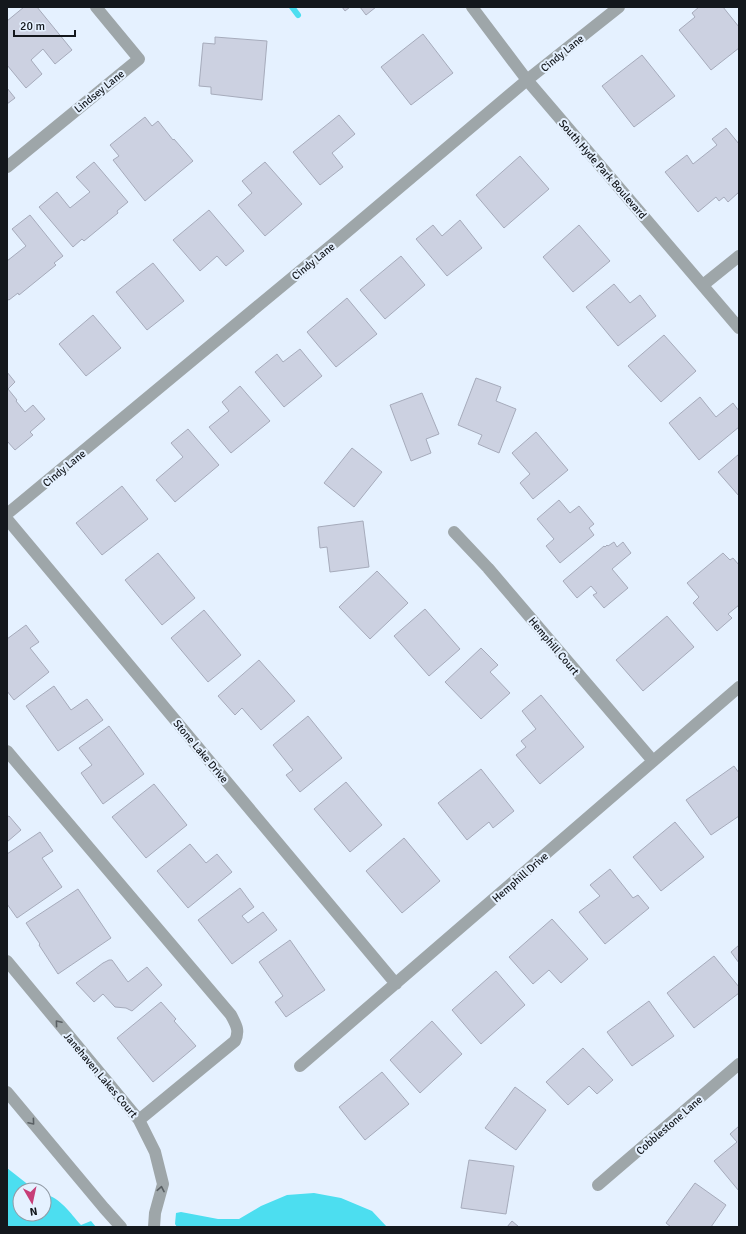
<svg xmlns="http://www.w3.org/2000/svg" width="746" height="1234" viewBox="0 0 746 1234" font-family="Signika,sans-serif">
  <rect width="100%" height="100%" fill="#e5f1ff"/>
  <path fill="#4cdef0" d="M 7,1168 L 35,1190 L 20,1190 L 20,1214 L 44,1214 L 44,1194 C 61,1198 70,1213 81,1225 L 91,1221 L 96,1227 L 7,1227 Z
    M 314,1193 L 341,1198 L 372,1211 L 387,1227 L 177,1227 L 175,1224 L 176,1213 L 181,1212 L 218,1219 L 239,1219 L 261,1206 L 287,1195 Z"/>
  <g fill="none" stroke-linecap="round" stroke-linejoin="round">
    <path stroke="#4cdef0" stroke-width="6" d="M 292,7 L 298,15"/>
  </g>
  <path fill="#ccd1e1" stroke="#a6abbb" d="M 24,7 L 37,7 L 72,50 L 55,64 L 43,49 L 31,60 L 42,74 L 26,88 L 7,65 L 7,21 Z
    M 342,7 L 350,7 L 345,11 Z
    M 360,7 L 376,7 L 366,15 Z
    M 699,7 L 723,7 L 739,27 L 739,48 L 711,70 L 679,30 L 695,17 L 692,13 Z
    M 423,34 L 453,73 L 411,105 L 381,67 Z
    M 215,37 L 267,41 L 262,100 L 211,94 L 211,87 L 199,86 L 203,43 L 215,44 Z
    M 642,55 L 675,96 L 634,127 L 602,86 Z
    M 7,88 L 15,98 L 7,104 Z
    M 339,115 L 355,134 L 332,153 L 343,167 L 320,185 L 293,152 Z
    M 145,117 L 152,126 L 158,121 L 173,140 L 174,139 L 193,161 L 145,201 L 113,160 L 119,156 L 110,145 Z
    M 726,128 L 739,144 L 739,192 L 728,202 L 724,197 L 719,201 L 716,197 L 698,212 L 665,172 L 687,155 L 693,164 L 717,145 L 712,139 Z
    M 520,156 L 549,189 L 504,228 L 476,195 Z
    M 94,162 L 128,202 L 117,211 L 118,213 L 84,241 L 82,239 L 73,247 L 39,207 L 57,192 L 70,208 L 90,192 L 76,177 Z
    M 265,162 L 302,204 L 265,236 L 238,205 L 252,193 L 242,181 Z
    M 209,210 L 244,251 L 226,266 L 217,256 L 200,271 L 173,240 Z
    M 30,215 L 63,256 L 54,263 L 56,265 L 19,295 L 18,293 L 9,300 L 7,299 L 7,261 L 26,246 L 12,229 Z
    M 460,220 L 482,248 L 447,276 L 416,239 L 433,225 L 442,236 Z
    M 579,225 L 610,261 L 573,292 L 543,257 Z
    M 401,256 L 425,285 L 385,319 L 360,290 Z
    M 153,263 L 184,301 L 147,330 L 116,292 Z
    M 614,284 L 630,303 L 640,295 L 656,316 L 618,346 L 586,307 Z
    M 347,298 L 377,334 L 336,367 L 307,332 Z
    M 93,315 L 121,348 L 86,376 L 59,344 Z
    M 664,335 L 696,371 L 661,402 L 628,366 Z
    M 300,349 L 322,376 L 284,407 L 255,372 L 277,354 L 283,362 Z
    M 7,372 L 15,382 L 8,389 L 17,400 L 16,401 L 25,412 L 33,405 L 45,419 L 30,432 L 33,435 L 15,450 L 7,441 Z
    M 476,378 L 501,387 L 496,401 L 516,409 L 499,453 L 478,444 L 482,435 L 458,425 Z
    M 240,386 L 270,421 L 231,453 L 209,427 L 229,411 L 222,402 Z
    M 422,393 L 439,434 L 426,439 L 431,453 L 411,461 L 390,405 Z
    M 700,397 L 716,417 L 733,403 L 739,411 L 739,427 L 699,460 L 669,423 Z
    M 188,429 L 219,465 L 175,502 L 156,480 L 183,457 L 171,443 Z
    M 536,432 L 568,470 L 533,499 L 520,483 L 530,474 L 512,453 Z
    M 352,448 L 382,472 L 354,507 L 324,483 Z
    M 739,454 L 739,496 L 718,472 Z
    M 122,486 L 148,519 L 102,555 L 76,523 Z
    M 559,500 L 570,513 L 579,506 L 594,524 L 589,528 L 594,535 L 560,563 L 546,546 L 554,539 L 537,519 Z
    M 363,521 L 369,567 L 330,572 L 327,547 L 320,548 L 318,527 Z
    M 614,542 L 617,547 L 623,542 L 631,553 L 612,569 L 628,588 L 604,608 L 593,595 L 597,593 L 591,586 L 577,598 L 563,581 L 604,546 L 605,547 L 607,545 L 608,546 Z
    M 158,553 L 195,598 L 162,625 L 125,580 Z
    M 723,553 L 730,560 L 733,558 L 739,565 L 739,605 L 728,614 L 732,618 L 717,631 L 693,603 L 699,597 L 687,583 Z
    M 377,571 L 408,603 L 370,639 L 339,607 Z
    M 425,609 L 460,649 L 429,676 L 394,636 Z
    M 204,610 L 241,655 L 208,682 L 171,638 Z
    M 667,616 L 694,647 L 643,691 L 616,660 Z
    M 26,625 L 39,642 L 30,648 L 49,672 L 14,700 L 7,691 L 7,639 Z
    M 481,648 L 498,665 L 490,672 L 510,693 L 481,719 L 445,682 Z
    M 259,660 L 295,701 L 261,730 L 242,708 L 235,715 L 218,696 Z
    M 54,686 L 71,710 L 87,699 L 103,720 L 58,751 L 26,706 Z
    M 541,695 L 584,747 L 540,784 L 516,755 L 526,747 L 521,741 L 536,729 L 522,711 Z
    M 308,716 L 342,758 L 300,792 L 286,775 L 293,770 L 273,745 Z
    M 109,726 L 144,774 L 103,804 L 81,773 L 92,765 L 79,748 Z
    M 734,766 L 739,773 L 739,816 L 711,835 L 686,800 Z
    M 481,769 L 514,811 L 493,828 L 489,822 L 467,840 L 438,803 Z
    M 346,782 L 382,825 L 350,852 L 314,809 Z
    M 154,784 L 187,825 L 146,858 L 112,817 Z
    M 9,816 L 21,830 L 7,842 L 7,817 Z
    M 675,822 L 704,857 L 661,891 L 633,857 Z
    M 40,832 L 53,851 L 42,858 L 62,887 L 17,918 L 7,904 L 7,854 Z
    M 404,838 L 440,881 L 402,913 L 366,871 Z
    M 190,844 L 206,863 L 217,854 L 232,872 L 188,908 L 157,871 Z
    M 610,869 L 633,898 L 638,895 L 649,908 L 605,944 L 579,912 L 600,896 L 590,885 Z
    M 240,888 L 254,907 L 242,916 L 248,923 L 263,912 L 277,930 L 232,964 L 198,920 Z
    M 78,889 L 111,938 L 58,974 L 39,945 L 40,944 L 26,923 Z
    M 552,919 L 588,959 L 561,983 L 549,970 L 533,984 L 509,957 Z
    M 290,940 L 325,990 L 286,1017 L 275,1002 L 283,996 L 259,962 Z
    M 739,945 L 739,963 L 731,952 Z
    M 714,956 L 739,987 L 739,993 L 694,1028 L 667,993 Z
    M 109,960 L 112,960 L 128,982 L 147,967 L 162,985 L 132,1011 L 126,1008 L 115,1007 L 103,994 L 94,1002 L 76,983 L 103,963 Z
    M 496,971 L 525,1005 L 481,1044 L 452,1010 Z
    M 649,1001 L 674,1036 L 632,1066 L 607,1032 Z
    M 161,1002 L 176,1019 L 174,1021 L 196,1046 L 153,1082 L 117,1038 Z
    M 432,1021 L 462,1054 L 420,1093 L 390,1060 Z
    M 583,1048 L 613,1080 L 597,1094 L 589,1086 L 568,1105 L 546,1082 Z
    M 382,1072 L 409,1104 L 365,1140 L 339,1107 Z
    M 515,1087 L 546,1110 L 516,1150 L 485,1128 Z
    M 739,1126 L 739,1191 L 714,1161 L 737,1142 L 730,1134 Z
    M 469,1160 L 514,1166 L 506,1214 L 461,1208 Z
    M 695,1183 L 726,1205 L 711,1227 L 671,1227 L 666,1223 Z
    M 512,1221 L 519,1227 L 507,1227 Z"/>
  <g fill="none" stroke-linecap="round" stroke-linejoin="round">
    <path stroke="#9ea6a9" stroke-width="12" d="M 472,7 L 527,80 L 739,328
      M 7,167 L 139,59 L 96,7
      M 703,285 L 739,256
      M 7,514 L 334,243 L 527,80 L 619,7
      M 7,519 L 396,984
      M 454,532 L 488,568 L 653,761
      M 7,751 L 231,1015 C 236,1025 240,1030 235,1041 L 139,1120
      M 7,961 L 139,1120 L 155,1152 L 163,1184 L 155,1213 L 154,1227
      M 300,1066 L 739,687
      M 7,1092 L 104,1208 L 121,1227
      M 598,1185 L 739,1064"/>
  </g>
  <defs><path id="oneway-chevron" d="M-2-3.5L2.5 0L-2 3.5" fill="none" stroke-width="1.6" stroke-linecap="round" stroke-linejoin="round"/></defs>
  <g stroke="#595f63">
    <use href="#oneway-chevron" transform="translate(58 1023) rotate(-130)"/>
    <use href="#oneway-chevron" transform="translate(32 1122) rotate(50)"/>
    <use href="#oneway-chevron" transform="translate(161 1189) rotate(-79)"/>
  </g>
  <g text-anchor="middle" stroke-width="4" stroke-linejoin="round" paint-order="stroke">
    <g font-size="11" fill="#14181d" stroke="#e5f1ff">
      <text transform="translate(562 53) rotate(-39)" y="4">Cindy Lane</text>
      <text transform="translate(99 91) rotate(-39)" y="4">Lindsey Lane</text>
      <text transform="translate(603 169) rotate(49)" y="4">South Hyde Park Boulevard</text>
      <text transform="translate(313 261) rotate(-39)" y="4">Cindy Lane</text>
      <text transform="translate(64 468) rotate(-39)" y="4">Cindy Lane</text>
      <text transform="translate(554 646) rotate(50)" y="4">Hemphill Court</text>
      <text transform="translate(201 751) rotate(50)" y="4">Stone Lake Drive</text>
      <text transform="translate(520 877) rotate(-41)" y="4">Hemphill Drive</text>
      <text transform="translate(101 1075) rotate(50)" y="4">Janehaven Lakes Court</text>
      <text transform="translate(669 1125) rotate(-41)" y="4">Cobblestone Lane</text>
    </g>
  </g>
  <rect width="746" height="1234" fill="none" stroke="#14181d" stroke-width="16"/>
  <g transform="translate(32 1202) rotate(171)"><circle r="19" fill="#e5f1ff" stroke="#919aa5"/>
  <path d="M0-3L7 15L0 10L-7 15Z" fill="#c73e78"/>
  <text y="-6" font-size="11" font-weight="bold" text-anchor="middle" fill="#14181d">N</text>
  </g>
  <path d="M14 30v6h61v-6" fill="none" stroke="#14181d" stroke-width="2"/>
  <text x="20" y="30" font-size="12" fill="#14181d" stroke="#e5f1ff" stroke-width="3" paint-order="stroke">20 m</text>
</svg>
